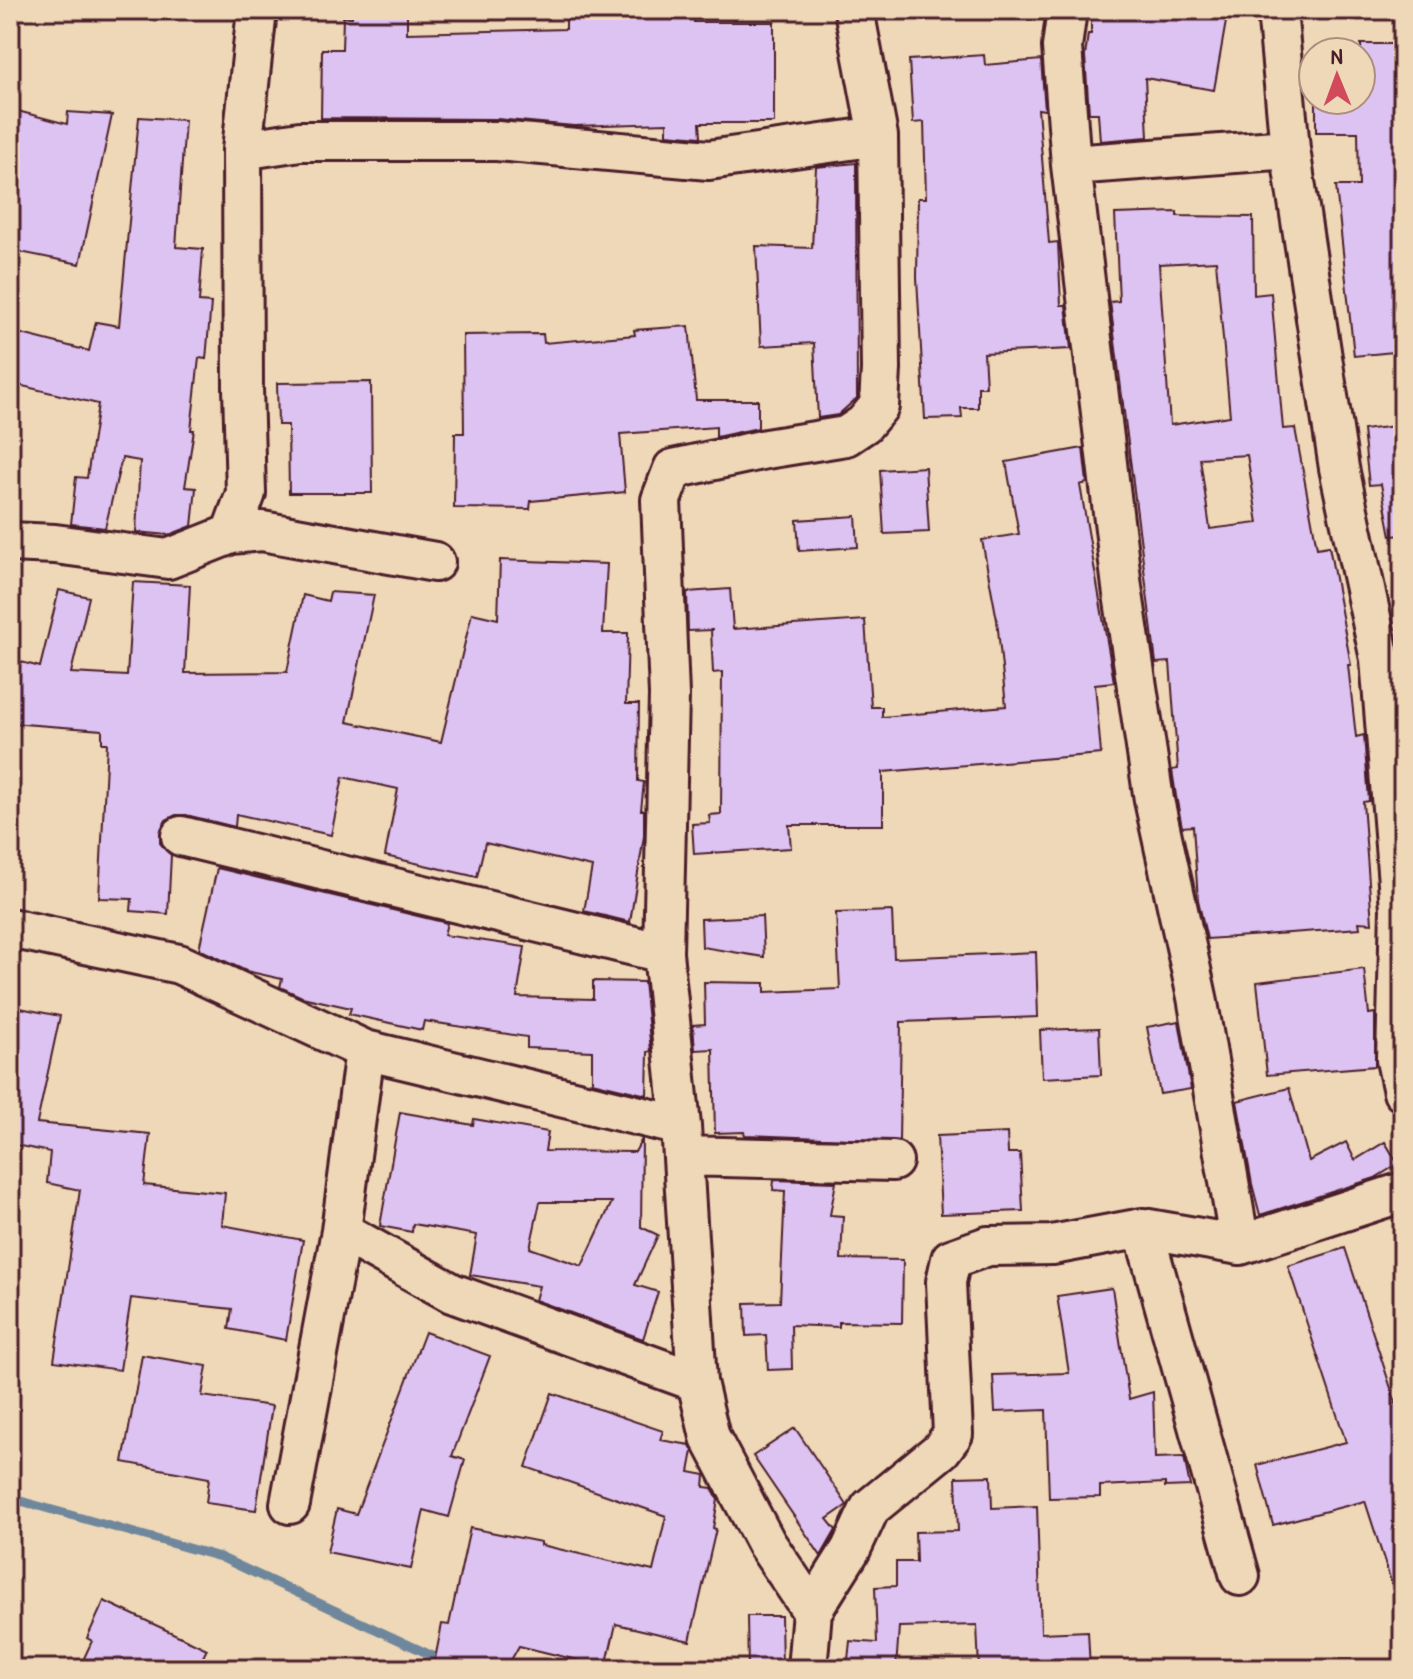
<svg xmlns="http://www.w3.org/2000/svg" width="1413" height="1679" viewBox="0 0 1413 1679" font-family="'Patrick Hand',sans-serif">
  <rect width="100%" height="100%" fill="#efd8b7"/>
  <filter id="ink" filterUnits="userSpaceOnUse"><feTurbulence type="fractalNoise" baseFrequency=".0125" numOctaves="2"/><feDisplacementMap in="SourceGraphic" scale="16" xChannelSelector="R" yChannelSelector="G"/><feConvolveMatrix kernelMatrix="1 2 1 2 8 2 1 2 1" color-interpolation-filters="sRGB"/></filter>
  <g filter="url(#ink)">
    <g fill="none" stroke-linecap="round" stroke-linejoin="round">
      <path stroke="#6e879c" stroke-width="9" d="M 10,1498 L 220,1557 L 461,1669"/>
    </g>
    <path fill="#ddc3f2" stroke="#4a1f2b" stroke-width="2" fill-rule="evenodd" d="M 352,10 L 407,10 L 407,33 L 566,29 L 566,10 L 608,10 L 608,12 L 694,10 L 694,22 L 774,22 L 774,123 L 700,123 L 701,137 L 667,134 L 667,123 L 574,126 L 497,119 L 321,118 L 322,49 L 342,49 L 343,17 L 352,17 Z
      M 1091,10 L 1228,10 L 1214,90 L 1145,78 L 1148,137 L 1100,141 L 1098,113 L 1089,113 L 1085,56 L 1088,34 L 1091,34 Z
      M 1361,44 L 1403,44 L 1403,194 L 1397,194 L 1403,244 L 1403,351 L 1354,356 L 1336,186 L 1359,186 L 1358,132 L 1316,132 L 1316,100 L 1361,100 Z
      M 984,55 L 985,65 L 1041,60 L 1045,110 L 1038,109 L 1049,243 L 1058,242 L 1061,305 L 1066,305 L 1071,349 L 984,353 L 986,387 L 978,387 L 978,408 L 961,408 L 962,418 L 925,419 L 917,278 L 918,198 L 926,198 L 924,122 L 913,123 L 909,60 Z
      M 10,109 L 67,124 L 68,112 L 112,115 L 80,264 L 10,250 Z
      M 139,117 L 185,120 L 176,247 L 203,249 L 199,302 L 211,303 L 206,359 L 199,358 L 191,430 L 194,430 L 185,487 L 196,488 L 192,526 L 169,535 L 136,532 L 140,461 L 122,458 L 105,528 L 71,524 L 76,477 L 87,478 L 98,404 L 10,383 L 10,331 L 89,351 L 96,322 L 119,326 Z
      M 856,163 L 857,398 L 838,415 L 818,418 L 814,343 L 761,346 L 756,246 L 812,248 L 816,167 Z
      M 1177,212 L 1177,216 L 1253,217 L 1254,295 L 1271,293 L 1283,429 L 1295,428 L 1317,548 L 1329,546 L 1351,665 L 1348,665 L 1356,737 L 1364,735 L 1369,801 L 1363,802 L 1372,923 L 1359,922 L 1360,928 L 1207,939 L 1198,900 L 1193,826 L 1182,827 L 1176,796 L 1172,770 L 1178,769 L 1170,662 L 1156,663 L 1110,302 L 1119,301 L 1115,214 ZM 1216,261 L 1230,416 L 1170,425 L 1159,264 ZM 1247,455 L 1258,523 L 1210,529 L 1200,458 Z
      M 689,326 L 696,400 L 758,400 L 758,428 L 716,437 L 716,427 L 620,434 L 625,492 L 531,501 L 530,509 L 454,508 L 455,433 L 464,433 L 463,335 L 543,334 L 544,343 L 635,335 L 634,330 Z
      M 371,382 L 372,493 L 289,493 L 288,425 L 278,425 L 277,383 Z
      M 1403,425 L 1403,535 L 1391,536 L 1381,484 L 1369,485 L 1363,430 Z
      M 1083,448 L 1087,483 L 1080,485 L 1114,682 L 1095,684 L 1101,754 L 883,772 L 883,825 L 789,825 L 791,848 L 694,854 L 692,824 L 710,823 L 709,815 L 721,814 L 722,672 L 713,673 L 711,630 L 713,630 L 688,631 L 687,592 L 730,589 L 733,629 L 865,620 L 871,707 L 882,707 L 882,717 L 1006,706 L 997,620 L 982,540 L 1019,534 L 1006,462 Z
      M 925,467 L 929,532 L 884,534 L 880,470 Z
      M 856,516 L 858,547 L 799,551 L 797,520 Z
      M 500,560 L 607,564 L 603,633 L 628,633 L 626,704 L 639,704 L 638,781 L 644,782 L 641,810 L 644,810 L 644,836 L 630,922 L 584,911 L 592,867 L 485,843 L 477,877 L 385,856 L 398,789 L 343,777 L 331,835 L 236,814 L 235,827 L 186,815 L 176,815 L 166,820 L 160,832 L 160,843 L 171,855 L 168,914 L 131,911 L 132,899 L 99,898 L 107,743 L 102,743 L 102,730 L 10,723 L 10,659 L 40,667 L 59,590 L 89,597 L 71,673 L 127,676 L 133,582 L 190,585 L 185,673 L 287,672 L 303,595 L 328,601 L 330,592 L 374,595 L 347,722 L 441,742 L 472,613 L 498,619 Z
      M 217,868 L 447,923 L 444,935 L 525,947 L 517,997 L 593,999 L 593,981 L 644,982 L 651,1051 L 648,1052 L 647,1095 L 592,1082 L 592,1051 L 527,1048 L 527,1037 L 424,1021 L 422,1030 L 349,1014 L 351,1008 L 302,997 L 280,987 L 282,979 L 246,971 L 199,949 Z
      M 892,911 L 894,958 L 1036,952 L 1038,1017 L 901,1022 L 899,1141 L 745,1135 L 744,1132 L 715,1133 L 713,1049 L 695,1050 L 693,1025 L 705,1024 L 704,982 L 765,983 L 765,992 L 840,989 L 836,913 Z
      M 762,916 L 764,957 L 702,947 L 701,919 Z
      M 1364,969 L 1369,1014 L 1375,1013 L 1375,1066 L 1267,1075 L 1257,982 Z
      M 10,1006 L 60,1016 L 37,1123 L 150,1134 L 144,1185 L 225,1193 L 222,1225 L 303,1240 L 286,1340 L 229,1329 L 232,1309 L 131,1298 L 120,1370 L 54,1361 L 80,1190 L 47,1183 L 50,1152 L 10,1144 Z
      M 1179,1021 L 1191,1089 L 1160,1094 L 1147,1027 Z
      M 1099,1028 L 1101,1075 L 1042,1078 L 1040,1030 Z
      M 1289,1088 L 1309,1161 L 1346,1142 L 1355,1160 L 1385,1142 L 1398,1164 L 1375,1178 L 1260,1215 L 1252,1184 L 1237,1101 Z
      M 400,1112 L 473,1125 L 474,1119 L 548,1132 L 545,1151 L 635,1152 L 642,1139 L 641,1227 L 658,1235 L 635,1285 L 658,1292 L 643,1339 L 535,1300 L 539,1286 L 470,1275 L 477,1235 L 413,1224 L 412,1232 L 380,1226 ZM 540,1202 L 612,1202 L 582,1266 L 530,1248 Z
      M 1007,1133 L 1008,1153 L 1020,1153 L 1023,1211 L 941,1214 L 937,1136 Z
      M 774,1180 L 836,1182 L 830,1215 L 843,1216 L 841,1259 L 903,1260 L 902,1323 L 839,1322 L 839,1327 L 791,1325 L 792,1369 L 768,1370 L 766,1335 L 746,1336 L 745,1303 L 780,1302 L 785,1191 L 773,1190 Z
      M 1345,1248 L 1403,1425 L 1403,1603 L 1398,1603 L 1365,1501 L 1273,1525 L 1257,1465 L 1346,1442 L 1288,1266 Z
      M 1112,1288 L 1129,1399 L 1153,1392 L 1155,1458 L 1184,1457 L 1190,1486 L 1165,1487 L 1165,1483 L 1100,1486 L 1100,1497 L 1049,1498 L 1046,1410 L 995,1412 L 993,1375 L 1069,1373 L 1057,1296 Z
      M 425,1332 L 490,1356 L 452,1456 L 465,1460 L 449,1517 L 424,1510 L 411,1569 L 327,1552 L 337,1509 L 356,1514 Z
      M 142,1355 L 207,1366 L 202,1396 L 272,1406 L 256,1510 L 206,1503 L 209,1478 L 123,1462 Z
      M 552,1393 L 663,1431 L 660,1440 L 690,1445 L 693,1451 L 689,1472 L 705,1475 L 704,1487 L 712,1488 L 718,1500 L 713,1528 L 716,1529 L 690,1641 L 616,1624 L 606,1667 L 519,1646 L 506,1669 L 433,1669 L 442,1624 L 449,1625 L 470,1528 L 541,1542 L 541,1545 L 653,1571 L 666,1516 L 526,1467 Z
      M 795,1428 L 847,1505 L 827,1519 L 836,1530 L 821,1556 L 753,1456 Z
      M 991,1476 L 992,1508 L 1037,1506 L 1041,1633 L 1088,1631 L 1090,1669 L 1066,1669 L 1066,1659 L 1004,1662 L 1004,1669 L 979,1669 L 977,1625 L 899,1627 L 896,1669 L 847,1669 L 850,1641 L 877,1643 L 875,1587 L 896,1586 L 896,1562 L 916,1562 L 915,1532 L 958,1531 L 956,1477 Z
      M 104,1601 L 207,1649 L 197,1669 L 79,1669 L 92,1641 L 87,1638 Z
      M 747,1616 L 781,1616 L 782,1669 L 748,1669 Z"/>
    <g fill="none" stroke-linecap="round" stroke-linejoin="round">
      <defs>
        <path id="minor" d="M 1067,10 L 1062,47 L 1071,165 L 1122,587 L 1154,800 L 1197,997 L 1240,1245
          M 1277,10 L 1290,149 L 1339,468 L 1380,659 L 1400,908 L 1396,1060 L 1403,1092
          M 242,150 L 300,141 L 497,141 L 709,160 L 878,136
          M 1071,165 L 1290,149
          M 231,534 L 262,531 L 435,562
          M 10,542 L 55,544 L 168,559 L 231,534 L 246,493 L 243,388 L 242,150 L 257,10
          M 181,836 L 663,953
          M 10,928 L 179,964 L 365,1050 L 681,1126
          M 683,1156 L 893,1161
          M 1143,1228 L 1240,1576
          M 341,1231 L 452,1293 L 697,1382
          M 290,1504 L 341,1231 L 365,1050
          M 812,1611 L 766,1543 L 710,1437 L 697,1382 L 681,1126 L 663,953 L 669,695 L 661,500 L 673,469 L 766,449 L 846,436 L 864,424 L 879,406 L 881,369 L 878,136 L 854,10
          M 807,1669 L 812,1611 L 851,1549 L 870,1508 L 941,1450 L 953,1434 L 946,1282 L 951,1259 L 988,1246 L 1052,1245 L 1143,1228 L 1240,1245 L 1403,1192"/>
      </defs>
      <use href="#minor" stroke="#4a1f2b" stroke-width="44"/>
      <use href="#minor" stroke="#efd8b7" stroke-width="38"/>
    </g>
  </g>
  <rect width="1413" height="1679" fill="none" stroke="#efd8b7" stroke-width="40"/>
  <rect x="20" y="20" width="1373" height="1639" fill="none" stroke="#4a1f2b" stroke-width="3" filter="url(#ink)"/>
  <g transform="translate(1337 76) rotate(359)"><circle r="38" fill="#efd8b7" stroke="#ad8e7f" stroke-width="2"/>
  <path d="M0-6L14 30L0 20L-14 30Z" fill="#d1495b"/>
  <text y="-12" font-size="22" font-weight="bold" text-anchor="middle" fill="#4a1f2b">N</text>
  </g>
</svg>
